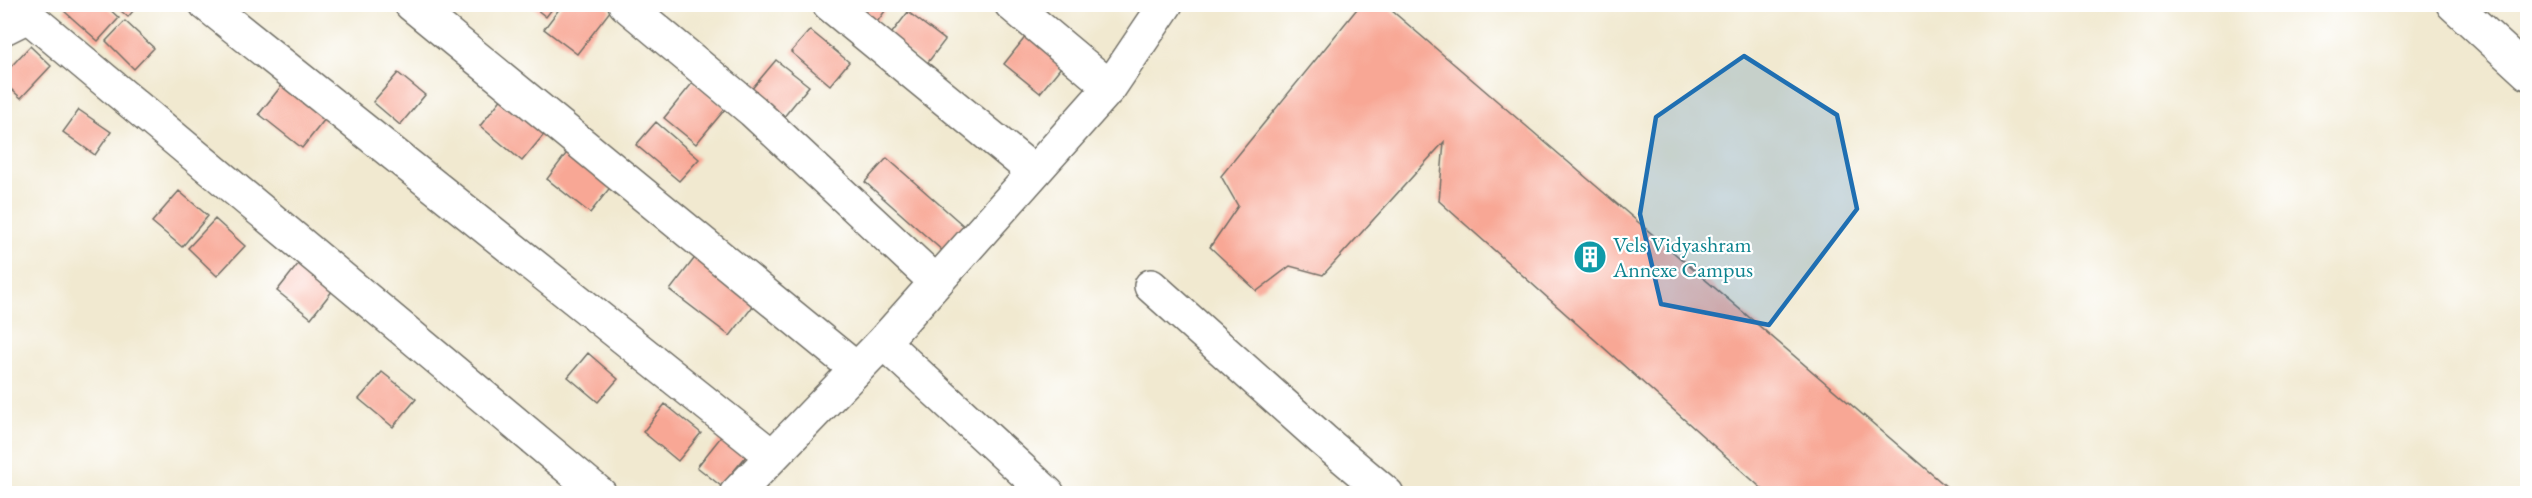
<svg xmlns="http://www.w3.org/2000/svg" width="2532" height="498" viewBox="0 0 2532 498" font-family="'EB Garamond',serif">
  <rect width="100%" height="100%" fill="#fff"/>
  <filter id="ink" filterUnits="userSpaceOnUse"><feTurbulence type="fractalNoise" baseFrequency=".0167" numOctaves="2"/><feDisplacementMap in="SourceGraphic" scale="12" xChannelSelector="R" yChannelSelector="G"/><feConvolveMatrix kernelMatrix="1 2 1 2 8 2 1 2 1" color-interpolation-filters="sRGB"/></filter>
  <filter id="wash" filterUnits="userSpaceOnUse"><feTurbulence type="fractalNoise" baseFrequency=".008" numOctaves="4" result="noise"/><feDisplacementMap in="SourceGraphic" scale="24" xChannelSelector="R" yChannelSelector="G"/><feGaussianBlur stdDeviation="1.35" result="paint"/><feColorMatrix in="noise" values="0 0 0 0 0 0 0 0 0 0 0 0 0 0 0 0 0 1.4 0 .05"/><feComposite in="paint" operator="in"/></filter>
  <g filter="url(#wash)">
    <rect width="100%" height="100%" fill="#f1e9d0"/>
    <g id="blocks">
      <path fill="#f8a795" d="M 70,4 L 104,4 L 119,18 L 98,41 L 64,11 Z
        M 113,4 L 139,4 L 128,17 Z
        M 530,4 L 556,4 L 546,17 Z
        M 563,4 L 603,4 L 611,10 L 577,54 L 544,29 Z
        M 848,4 L 890,4 L 875,25 Z
        M 1361,4 L 1384,4 L 1955,494 L 1768,494 L 1439,201 L 1444,142 L 1323,275 L 1290,266 L 1257,291 L 1210,247 L 1238,206 L 1221,176 Z
        M 908,12 L 945,40 L 926,65 L 888,38 Z
        M 125,21 L 154,48 L 134,69 L 106,41 Z
        M 1034,26 L 1070,56 L 1040,93 L 1004,64 Z
        M 810,30 L 849,62 L 830,85 L 791,52 Z
        M 30,46 L 51,66 L 21,98 L 4,83 L 4,74 Z
        M 776,60 L 809,86 L 783,118 L 750,91 Z
        M 398,73 L 425,95 L 400,125 L 373,102 Z
        M 290,75 L 333,109 L 302,148 L 259,114 Z
        M 694,81 L 726,108 L 696,144 L 664,118 Z
        M 503,97 L 546,132 L 522,161 L 480,126 Z
        M 79,110 L 111,132 L 95,155 L 63,132 Z
        M 656,122 L 699,159 L 679,181 L 636,145 Z
        M 572,146 L 616,180 L 590,213 L 547,179 Z
        M 887,158 L 965,227 L 944,252 L 865,182 Z
        M 179,191 L 208,216 L 182,247 L 152,222 Z
        M 215,219 L 245,246 L 217,276 L 188,248 Z
        M 697,255 L 757,301 L 730,336 L 670,290 Z
        M 299,263 L 333,290 L 311,318 L 277,291 Z
        M 588,353 L 618,379 L 598,402 L 568,377 Z
        M 382,372 L 416,399 L 393,427 L 359,399 Z
        M 665,404 L 701,433 L 678,461 L 643,432 Z
        M 724,433 L 748,454 L 721,486 L 697,467 Z"/>
    </g>
  </g>
  <g filter="url(#ink)">
    <use href="#blocks" fill-opacity="0" stroke="#706e65" stroke-width="1.5"/>
    <g fill="none" stroke-linecap="round" stroke-linejoin="round">
      <defs>
        <path id="minor" d="M 206,4 L 772,456
          M 411,4 L 855,368
          M 625,4 L 753,111 L 935,281
          M 829,4 L 1034,172
          M 1011,4 L 1110,87
          M 2453,4 L 2528,73
          M 4,28 L 28,16 L 600,494
          M 1151,286 L 1323,440 L 1387,494
          M 883,342 L 1048,494
          M 736,494 L 883,342 L 1110,87 L 1166,4"/>
      </defs>
      <use href="#minor" stroke="#706e65" stroke-width="36"/>
      <use href="#minor" stroke="#fff" stroke-width="33"/>
    </g>
  </g>
  <path fill="#1f6fb2" fill-opacity="0.2" stroke="#1f6fb2" stroke-width="4.5" stroke-linejoin="round" d="M 1744,56 L 1837,115 L 1857,209 L 1769,325 L 1661,304 L 1640,214 L 1656,117 Z"/>
  <defs>
    <symbol id="building-disc" viewBox="-11 -11 22 22"><circle r="9.5" fill="#0f9aa8" stroke="#fff"/><path d="M-4-6H4V6H1V3H-1V6H-4ZM-2.5-4.3h1.7v1.8h-1.7ZM.8-4.3h1.7v1.8H.8ZM-2.5-1h1.7V.8h-1.7ZM.8-1h1.7V.8H.8Z" fill="#fff"/></symbol>
  </defs>
  <g fill-rule="evenodd">
    <use href="#building-disc" x="1571" y="238" width="38" height="38"/>
  </g>
  <g text-anchor="middle" stroke-width="4.5" stroke-linejoin="round" paint-order="stroke">
    <g font-size="22" fill="#0d838f" stroke="#fff" text-anchor="start">
      <text x="1613" y="252">Vels Vidyashram<tspan x="1613" dy="25">Annexe Campus</tspan></text>
    </g>
  </g>
  <rect width="2532" height="498" fill="none" stroke="#fff" stroke-width="24"/>
</svg>
